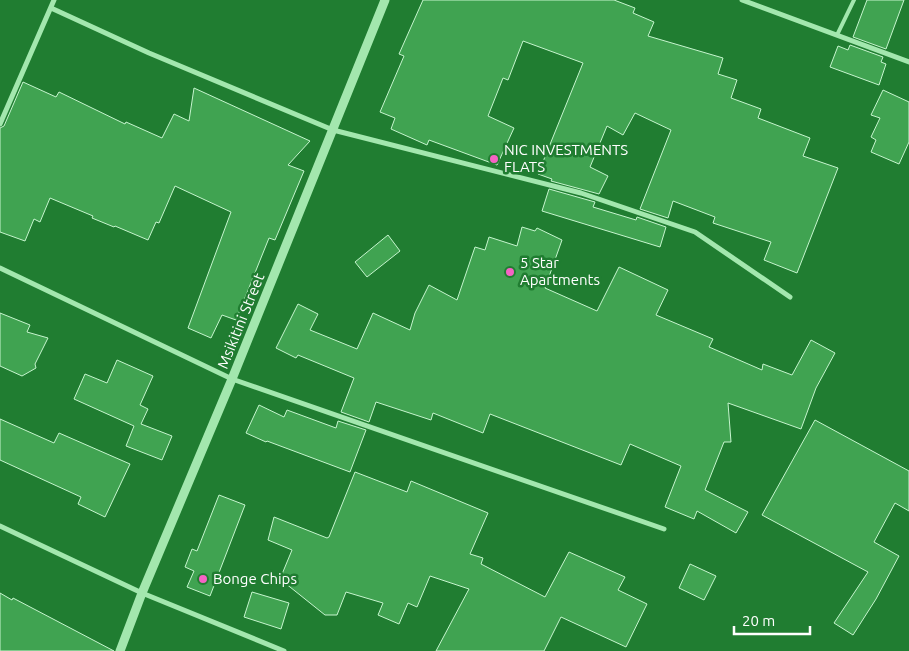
<svg xmlns="http://www.w3.org/2000/svg" width="909" height="651" viewBox="0 0 909 651" font-family="Ubuntu,sans-serif">
  <rect width="100%" height="100%" fill="#207d31"/>
  <path fill="#40a351" stroke="#c6f5ce" d="M 423,0 L 614,0 L 635,8 L 633,13 L 654,22 L 648,36 L 723,58 L 718,74 L 737,80 L 731,98 L 761,109 L 758,118 L 810,138 L 803,156 L 838,168 L 797,273 L 764,260 L 771,242 L 713,223 L 715,217 L 673,201 L 668,218 L 640,209 L 671,130 L 635,113 L 623,135 L 607,126 L 590,167 L 608,176 L 599,194 L 551,181 L 552,179 L 538,174 L 583,63 L 523,41 L 508,80 L 503,78 L 488,116 L 514,128 L 497,165 L 429,140 L 427,145 L 391,129 L 395,118 L 380,112 L 404,56 L 399,54 Z
    M 867,0 L 904,0 L 886,49 L 853,37 Z
    M 850,45 L 883,57 L 881,62 L 886,64 L 879,85 L 830,67 L 838,46 L 848,50 Z
    M 23,82 L 56,97 L 59,92 L 125,124 L 126,122 L 162,138 L 174,114 L 189,121 L 194,88 L 310,141 L 288,165 L 304,171 L 275,240 L 269,238 L 236,320 L 222,315 L 211,338 L 188,328 L 231,212 L 175,186 L 159,223 L 156,222 L 148,240 L 115,226 L 114,227 L 92,218 L 93,216 L 50,198 L 40,222 L 34,219 L 25,241 L 0,232 L 0,128 L 4,126 Z
    M 883,90 L 909,102 L 909,142 L 899,164 L 871,152 L 876,140 L 871,137 L 880,118 L 871,115 Z
    M 549,189 L 595,202 L 593,207 L 636,220 L 637,217 L 666,227 L 660,247 L 542,211 Z
    M 522,227 L 535,231 L 537,228 L 562,240 L 545,288 L 597,311 L 619,267 L 668,290 L 656,315 L 713,339 L 709,347 L 762,370 L 763,364 L 792,375 L 811,340 L 835,353 L 816,388 L 801,429 L 728,403 L 731,442 L 724,442 L 705,490 L 748,512 L 736,533 L 697,511 L 694,519 L 665,507 L 681,466 L 630,444 L 621,465 L 490,414 L 483,433 L 433,413 L 431,420 L 376,402 L 369,422 L 341,412 L 354,378 L 298,355 L 296,358 L 276,348 L 298,304 L 318,314 L 310,330 L 357,349 L 373,313 L 410,330 L 415,313 L 429,285 L 457,300 L 475,247 L 485,250 L 489,237 L 517,246 Z
    M 388,235 L 400,251 L 367,277 L 355,262 Z
    M 0,313 L 30,325 L 27,332 L 48,338 L 35,364 L 36,368 L 22,376 L 0,366 Z
    M 117,360 L 153,376 L 140,405 L 148,409 L 141,424 L 172,436 L 162,460 L 126,446 L 134,426 L 74,399 L 85,374 L 107,383 Z
    M 259,405 L 284,417 L 287,410 L 336,428 L 338,421 L 366,430 L 350,472 L 267,441 L 266,442 L 246,433 Z
    M 0,419 L 54,443 L 59,433 L 130,464 L 105,517 L 78,504 L 81,497 L 0,460 Z
    M 815,420 L 909,471 L 909,511 L 895,503 L 874,542 L 899,556 L 876,599 L 853,635 L 834,623 L 868,572 L 762,515 Z
    M 355,472 L 407,492 L 411,481 L 488,513 L 470,554 L 483,558 L 481,564 L 545,597 L 569,552 L 625,577 L 618,590 L 647,604 L 626,647 L 561,617 L 544,651 L 436,651 L 469,589 L 430,576 L 417,607 L 408,603 L 399,624 L 378,615 L 383,603 L 346,592 L 337,615 L 325,615 L 280,579 L 292,550 L 268,540 L 274,517 L 327,538 L 329,537 Z
    M 219,495 L 245,505 L 210,596 L 187,587 L 194,571 L 185,567 L 192,549 L 197,551 Z
    M 690,564 L 716,576 L 704,600 L 679,588 Z
    M 252,592 L 289,603 L 281,629 L 244,617 Z
    M 0,593 L 12,600 L 13,598 L 114,651 L 0,651 Z"/>
  <g fill="none" stroke-linecap="round" stroke-linejoin="round">
    <path stroke="#a3e7ae" stroke-width="4" d="M 837,35 L 854,0"/>
    <path stroke="#a3e7ae" stroke-width="5" d="M 742,0 L 909,62
      M 51,8 L 149,53 L 333,130 L 581,193 L 695,232 L 790,297
      M 0,124 L 54,0
      M 0,268 L 232,379 L 664,529
      M 0,526 L 142,593 L 284,651"/>
    <path stroke="#a3e7ae" stroke-width="9" d="M 120,651 L 142,593 L 232,379 L 385,0"/>
  </g>
  <g fill="#f563c4" stroke="#207d31" stroke-width="2">
    <circle cx="494" cy="159" r="5"/>
    <circle cx="510" cy="272" r="5"/>
    <circle cx="203" cy="579" r="5"/>
  </g>
  <g text-anchor="middle" stroke-width="5" stroke-linejoin="round" paint-order="stroke">
    <g font-size="15" fill="#fff" stroke="#207d31" text-anchor="start">
      <text x="504" y="155">NIC INVESTMENTS<tspan x="504" dy="17">FLATS</tspan></text>
      <text x="520" y="268">5 Star<tspan x="520" dy="17">Apartments</tspan></text>
      <text x="213" y="584">Bonge Chips</text>
    </g>
    <g font-size="15" fill="#fff" stroke="#207d31">
      <text transform="translate(241 321) rotate(-68)" y="5">Msikitini Street</text>
    </g>
  </g>
  <path d="M734 626v8h76v-8" fill="none" stroke="#ffffff" stroke-width="2.5"/>
  <text x="742" y="626" font-size="15" fill="#ffffff" stroke="#207d31" stroke-width="4" paint-order="stroke">20 m</text>
</svg>
